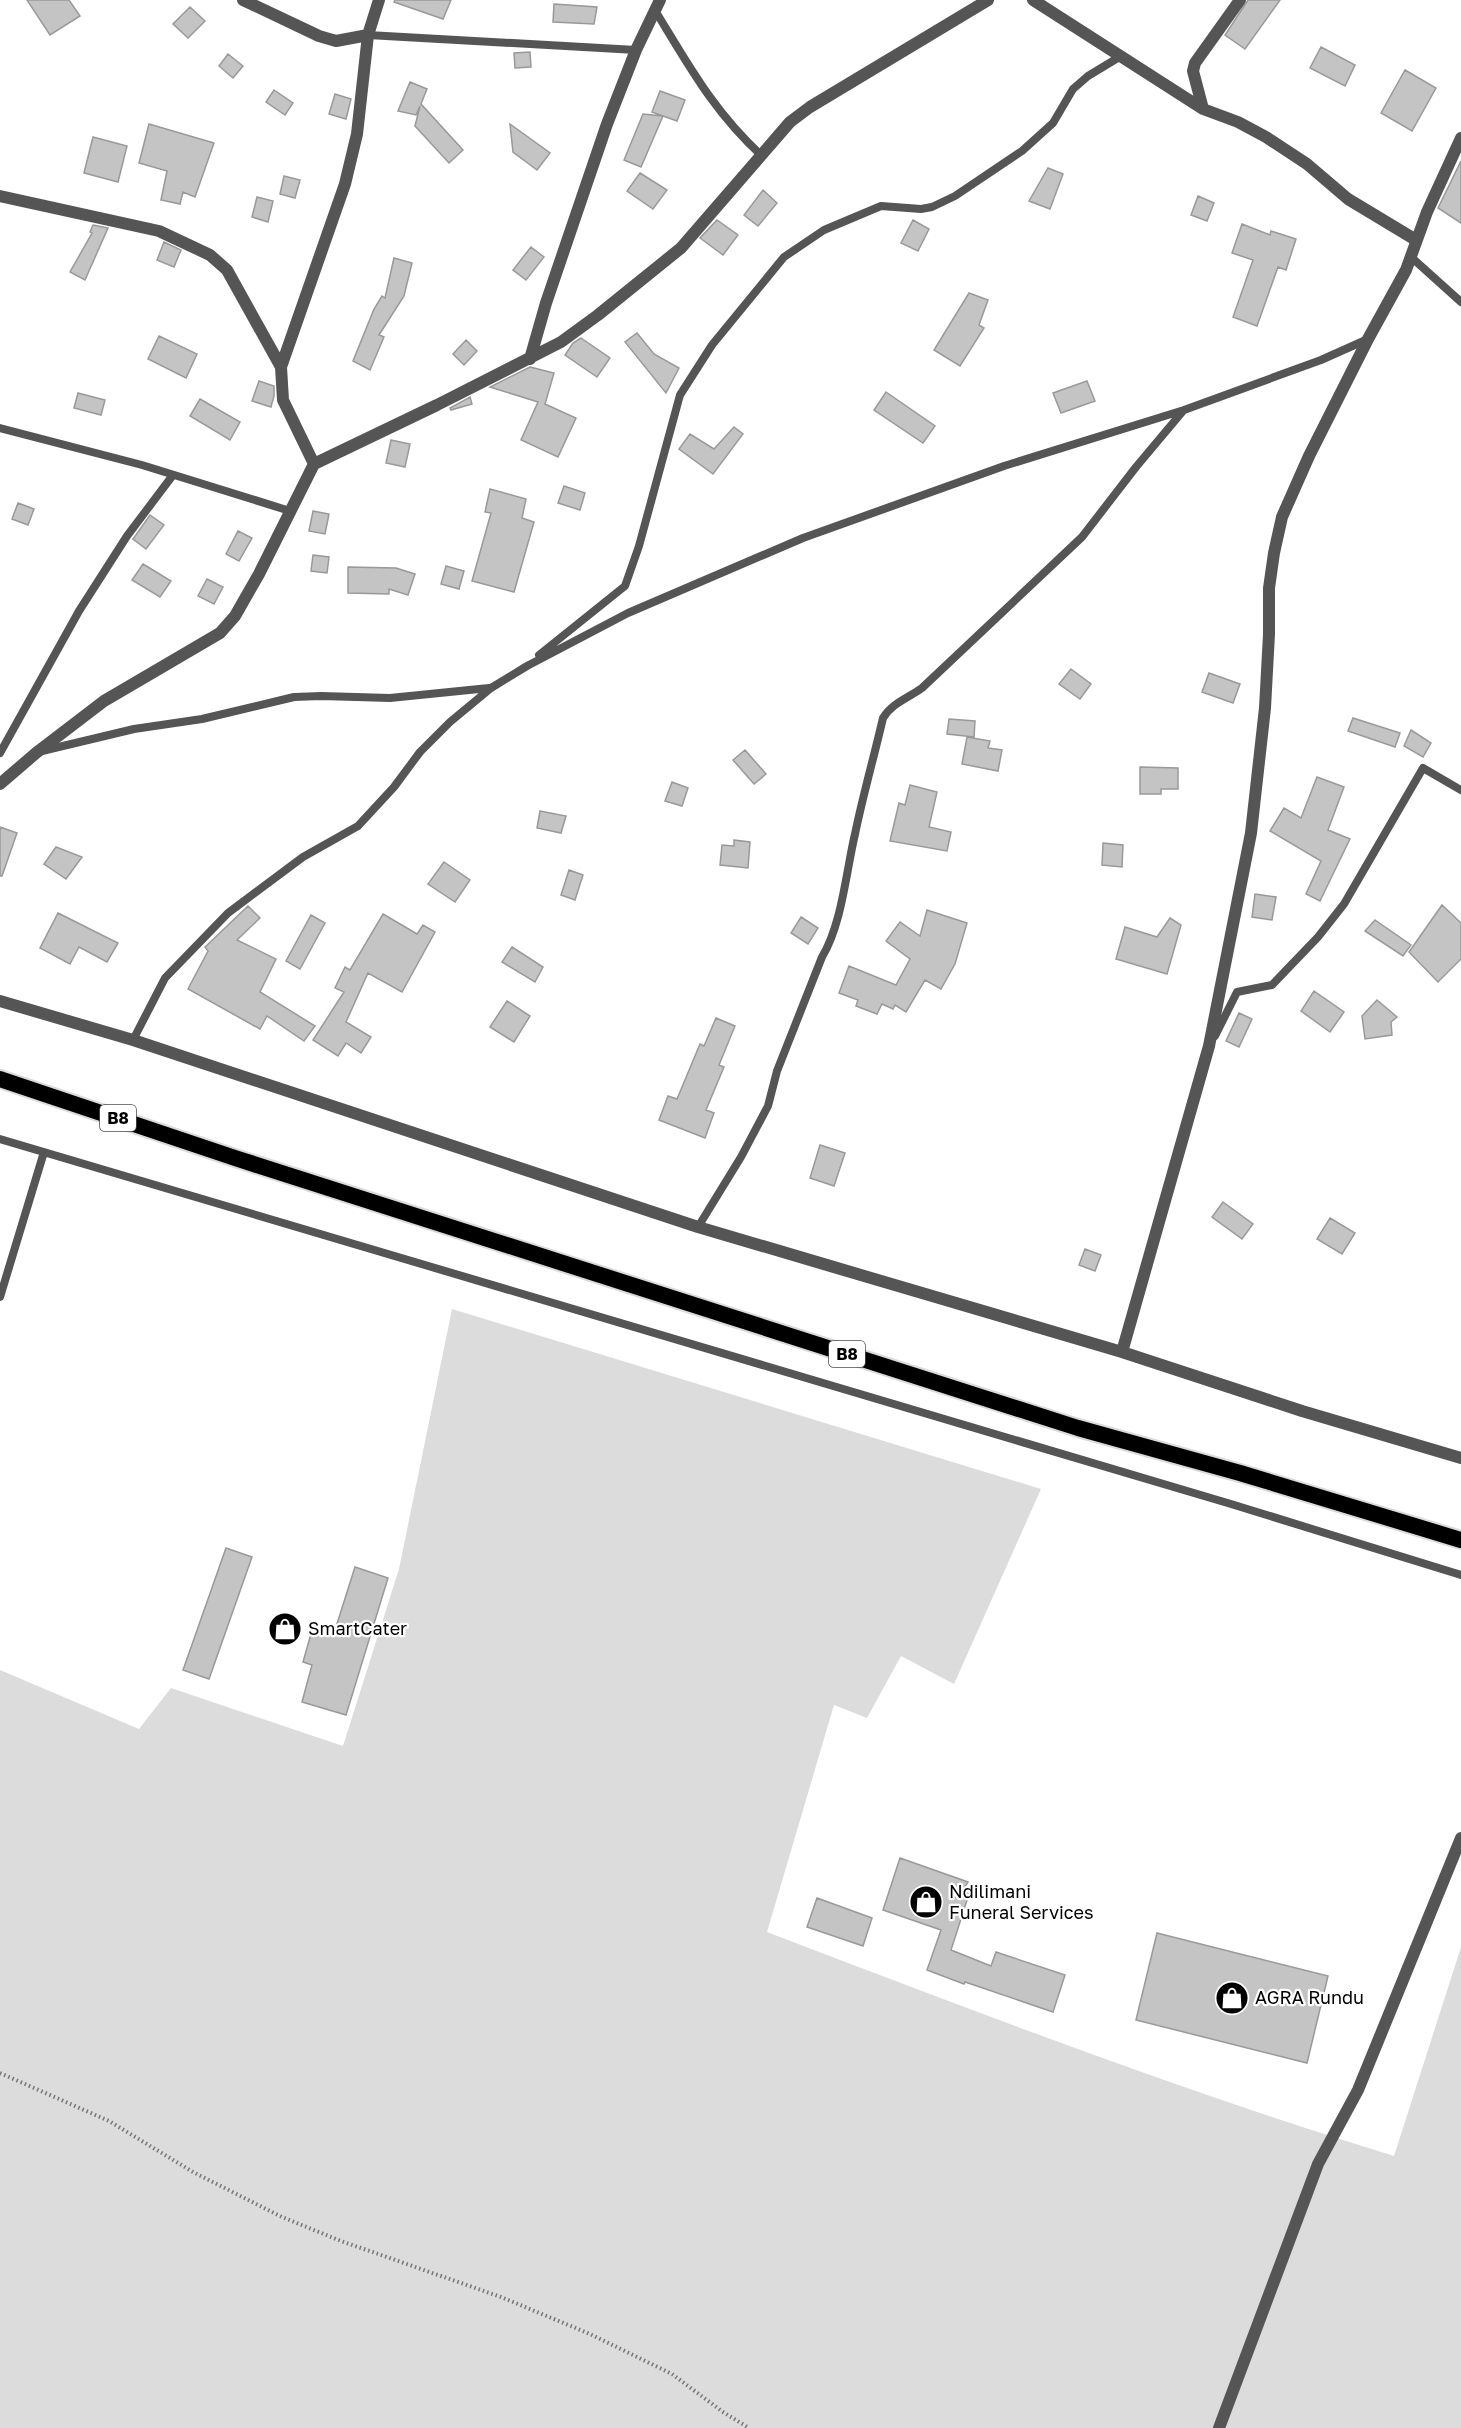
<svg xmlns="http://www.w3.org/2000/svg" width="1461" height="2428" viewBox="0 0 1461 2428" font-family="'Golos Text',sans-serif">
  <rect width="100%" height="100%" fill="#fff"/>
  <path fill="#dcdcdc" d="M 452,1309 L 1041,1489 L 954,1684 L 901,1656 L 867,1718 L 834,1705 L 767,1932 C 974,2011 1182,2091 1394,2156 L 1461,1947 L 1461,2428 L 0,2428 L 0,1670 L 139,1729 L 171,1688 L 343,1746 L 399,1569 Z"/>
  <path fill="#c4c4c4" stroke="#999" stroke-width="1.5" d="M 27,0 L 69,0 L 80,16 L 50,35 Z
    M 395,0 L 451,0 L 443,19 L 394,2 Z
    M 1248,0 L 1280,0 L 1245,49 L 1225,35 Z
    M 554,4 L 597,7 L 594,24 L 553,22 Z
    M 190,7 L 205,21 L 188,38 L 173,24 Z
    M 1321,47 L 1355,65 L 1345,86 L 1310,68 Z
    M 530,52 L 531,67 L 515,68 L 514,53 Z
    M 228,54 L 243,66 L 233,78 L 219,66 Z
    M 1405,70 L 1436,88 L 1412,131 L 1381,113 Z
    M 410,82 L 427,89 L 421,104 L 463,150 L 449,163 L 415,126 L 420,106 L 416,115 L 398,111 Z
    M 274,90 L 293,103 L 285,115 L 266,102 Z
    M 660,91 L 685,100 L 677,121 L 663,116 L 641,167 L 624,160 L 643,114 L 663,116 L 652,112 Z
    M 335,94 L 351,99 L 346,119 L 329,114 Z
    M 149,124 L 214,143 L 195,197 L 183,192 L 180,204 L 161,200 L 167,171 L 139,163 Z
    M 510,124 L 550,153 L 537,170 L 513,152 Z
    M 93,137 L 127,146 L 118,182 L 84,173 Z
    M 1461,161 L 1461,223 L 1438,208 Z
    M 1048,168 L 1063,174 L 1050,209 L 1029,201 Z
    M 640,173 L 667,190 L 653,209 L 627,191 Z
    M 284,176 L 300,180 L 295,198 L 280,194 Z
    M 763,190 L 777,203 L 758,226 L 744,215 Z
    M 1198,196 L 1214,203 L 1207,221 L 1191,215 Z
    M 257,197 L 273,201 L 268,222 L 252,217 Z
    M 717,220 L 738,235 L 723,255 L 700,238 Z
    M 913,220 L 929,229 L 918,251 L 901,243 Z
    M 1242,224 L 1270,235 L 1271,231 L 1296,239 L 1286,270 L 1278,267 L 1257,326 L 1233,317 L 1253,260 L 1232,253 Z
    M 93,225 L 108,228 L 85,280 L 70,272 L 92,233 L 90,232 Z
    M 164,242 L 181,250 L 174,267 L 157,260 Z
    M 531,247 L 544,257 L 526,280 L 513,270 Z
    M 394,258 L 412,263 L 404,296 L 379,335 L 384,337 L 370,370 L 353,361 L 374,309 L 382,296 L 385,298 Z
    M 969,293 L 988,300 L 979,325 L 984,328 L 960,366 L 934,350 Z
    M 637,333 L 654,354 L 679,368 L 666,393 L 625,342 Z
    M 159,336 L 197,354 L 186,378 L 148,359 Z
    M 581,338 L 610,358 L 597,377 L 565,355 L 573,343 Z
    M 466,340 L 477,351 L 464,365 L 453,354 Z
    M 530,367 L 554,373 L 545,404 L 576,418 L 558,457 L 521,440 L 538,402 L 490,387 Z
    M 259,381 L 274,386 L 274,396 L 271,407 L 252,401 Z
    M 1087,381 L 1095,401 L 1061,413 L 1053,393 Z
    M 886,392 L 935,426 L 923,443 L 874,410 Z
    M 78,393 L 105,400 L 101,415 L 74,408 Z
    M 470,397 L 472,404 L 451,410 L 450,408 Z
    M 200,399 L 240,422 L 230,440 L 190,416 Z
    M 734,427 L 743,434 L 713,474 L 679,449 L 690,434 L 714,449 Z
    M 391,440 L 410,444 L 405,467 L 386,463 Z
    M 564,486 L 585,493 L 580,510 L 558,503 Z
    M 490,489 L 526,499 L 522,518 L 534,522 L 514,592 L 472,581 L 491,513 L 485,512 Z
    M 18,503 L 34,509 L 28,525 L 12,519 Z
    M 313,511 L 329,514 L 325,534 L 309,531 Z
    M 150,515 L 164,525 L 146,549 L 133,539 Z
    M 238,531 L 252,538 L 239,561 L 226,554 Z
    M 313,555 L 329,557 L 327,573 L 311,571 Z
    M 143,564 L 171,581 L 160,597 L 132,580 Z
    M 446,566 L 464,571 L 459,589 L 441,584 Z
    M 348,567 L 396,568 L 415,574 L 408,595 L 389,589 L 389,594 L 348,593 Z
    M 207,579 L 223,587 L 214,604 L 198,596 Z
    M 1071,669 L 1091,684 L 1080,699 L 1059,684 Z
    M 1209,673 L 1240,684 L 1233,703 L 1202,692 Z
    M 1353,718 L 1400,733 L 1395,747 L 1348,731 Z
    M 949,719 L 975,721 L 974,737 L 947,734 Z
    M 1411,730 L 1431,743 L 1423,757 L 1404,746 Z
    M 967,737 L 990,741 L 988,748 L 1002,750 L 998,771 L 962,764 Z
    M 745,750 L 766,774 L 754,784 L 733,760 Z
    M 1140,767 L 1178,768 L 1178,789 L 1161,789 L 1161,794 L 1140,794 Z
    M 1317,777 L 1344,787 L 1328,830 L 1350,839 L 1320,901 L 1306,894 L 1321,861 L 1270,831 L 1284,808 L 1301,818 Z
    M 672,782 L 688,788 L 682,806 L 665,801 Z
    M 910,785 L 937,792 L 929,827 L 951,832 L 947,851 L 890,841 L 899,803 L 905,805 Z
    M 540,811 L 566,816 L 561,833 L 537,828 Z
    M 0,827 L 17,833 L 2,876 L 0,876 Z
    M 734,840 L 750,842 L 748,868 L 720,865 L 722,845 L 734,846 Z
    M 1103,843 L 1123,845 L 1122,867 L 1102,865 Z
    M 56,847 L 82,857 L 66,879 L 44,864 Z
    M 444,862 L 470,880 L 455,902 L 428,884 Z
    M 569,870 L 583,875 L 575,900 L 561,895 Z
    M 1255,894 L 1276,897 L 1272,920 L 1252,917 Z
    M 1442,905 L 1461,923 L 1461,959 L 1438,982 L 1409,952 Z
    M 248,906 L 260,918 L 237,940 L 276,959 L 260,992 L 315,1026 L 304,1041 L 267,1016 L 260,1029 L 188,989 L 208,951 L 205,947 Z
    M 927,910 L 967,923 L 955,964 L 941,989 L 925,980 L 906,1012 L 895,1005 L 893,1009 L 882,1004 L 877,1014 L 856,1006 L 858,1000 L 839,993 L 849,966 L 896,985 L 910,959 L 886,941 L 900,922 L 920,936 Z
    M 58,913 L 118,943 L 107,962 L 79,947 L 70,964 L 40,948 Z
    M 383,914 L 417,934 L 423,925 L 435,932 L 402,992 L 368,973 L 346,1022 L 371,1037 L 361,1053 L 346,1043 L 338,1056 L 313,1040 L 344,992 L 335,988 L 345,967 L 350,970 Z
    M 311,915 L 325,923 L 300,969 L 286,961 Z
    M 801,917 L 818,928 L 808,944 L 791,933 Z
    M 1170,918 L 1181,925 L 1167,974 L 1116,959 L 1125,927 L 1157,937 Z
    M 1375,920 L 1411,945 L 1403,956 L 1365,931 Z
    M 512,947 L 543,967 L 535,982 L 502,962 Z
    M 1314,991 L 1344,1012 L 1330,1032 L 1301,1011 Z
    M 1377,1000 L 1397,1017 L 1391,1022 L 1392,1035 L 1365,1039 L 1362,1016 Z
    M 507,1001 L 530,1016 L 514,1042 L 490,1027 Z
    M 1239,1013 L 1252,1019 L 1239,1047 L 1226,1041 Z
    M 716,1018 L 735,1026 L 719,1065 L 724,1067 L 706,1110 L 714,1113 L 705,1138 L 659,1120 L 668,1096 L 677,1099 L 700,1044 L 704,1046 Z
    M 820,1145 L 845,1153 L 834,1186 L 810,1178 Z
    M 1223,1202 L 1253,1224 L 1242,1239 L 1212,1217 Z
    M 1330,1218 L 1355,1233 L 1342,1254 L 1317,1239 Z
    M 1085,1249 L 1101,1255 L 1095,1271 L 1079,1265 Z
    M 226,1548 L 252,1557 L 209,1679 L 183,1670 Z
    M 355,1567 L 388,1578 L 346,1715 L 302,1702 L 312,1665 L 303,1662 L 314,1623 L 335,1630 Z
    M 900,1858 L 968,1882 L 963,1890 L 969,1894 L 951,1950 L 991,1966 L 996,1952 L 1065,1975 L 1053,2012 L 965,1982 L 964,1984 L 927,1970 L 941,1930 L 883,1910 Z
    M 817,1898 L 872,1918 L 863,1946 L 807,1927 Z
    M 1157,1933 L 1328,1976 L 1307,2063 L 1136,2020 Z"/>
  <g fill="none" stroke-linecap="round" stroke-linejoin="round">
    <defs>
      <path id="trunk" d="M 0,1079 L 235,1158 L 1078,1428 L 1240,1473 L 1461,1540"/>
    </defs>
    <use href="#trunk" stroke="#dbdbdb" stroke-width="20"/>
    <path stroke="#777" stroke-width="4" stroke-dasharray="1.5 3" stroke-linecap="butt" d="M 0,2073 L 109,2121 L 193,2172 L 282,2217 L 341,2241 L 501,2297 L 590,2334 L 672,2374 L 723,2412 L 749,2428"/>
    <path stroke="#555" stroke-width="8" d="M 656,12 C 689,66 714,112 762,156
      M 368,35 L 636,50
      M 1411,257 L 1461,302
      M 0,428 L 142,465 L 290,511
      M 539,655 L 625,586 L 639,546 L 680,395 L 712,345 L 784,257 L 824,230 L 881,206 L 921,209 L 932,207 L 955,196 L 1022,151 L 1053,123 L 1073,89 L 1088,76 L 1121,56
      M 42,751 L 134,729 L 202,719 L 294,697 L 321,696 L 390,698 L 489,688
      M 0,753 L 79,611 L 127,536 L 173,475
      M 1215,1036 L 1237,992 L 1272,985 L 1318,937 L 1344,904 L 1423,768 L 1461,790
      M 133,1040 L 165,978 L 228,913 L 303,857 L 358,826 L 394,787 L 420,752 L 450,722 L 491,688 L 527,666 L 628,613 L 803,538 L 1004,466 L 1184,410 L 1321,360 L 1368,339
      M 0,1139 L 1231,1504 L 1461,1575
      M 698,1227 L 741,1157 L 768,1106 L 777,1071 L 822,957 C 842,924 846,872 855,834 C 863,795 874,757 883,718 C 892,703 908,698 922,688 L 1082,537 L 1136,467 L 1183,411
      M 0,1297 L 44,1152"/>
    <path stroke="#555" stroke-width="12" d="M 243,0 L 319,36 L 336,41 L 368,35
      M 1033,0 L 1203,109 L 1238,122 L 1266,137 L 1307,164 L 1348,199 L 1416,240
      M 1203,109 L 1193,71 L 1195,63 L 1240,0
      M 0,196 L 159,231 L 210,255 L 227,270 L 281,367
      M 530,359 L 546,303 L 607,124 L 636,50 L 660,0
      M 314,464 L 283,400 L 281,367 L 345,184 L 357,134 L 368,35 L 379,0
      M 0,784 L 36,753 L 104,701 L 220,633 L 235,616 L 259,574 L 314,464 L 437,405 L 561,342 L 598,315 L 681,248 L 790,122 L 810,107 L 988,0
      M 0,1001 L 133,1040 L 698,1227 L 1122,1352 L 1302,1411 L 1461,1458
      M 1122,1352 L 1209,1046 L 1251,833 L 1265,708 L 1269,634 L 1269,588 L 1274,553 L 1282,517 L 1309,456 L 1368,339 L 1406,270 L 1427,212 L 1461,138
      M 1219,2428 L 1318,2164 L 1358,2090 L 1461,1838"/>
    <use href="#trunk" stroke="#000" stroke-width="16"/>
  </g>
  <defs>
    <symbol id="shop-disc" viewBox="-11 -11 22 22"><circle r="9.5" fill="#000" stroke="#fff"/><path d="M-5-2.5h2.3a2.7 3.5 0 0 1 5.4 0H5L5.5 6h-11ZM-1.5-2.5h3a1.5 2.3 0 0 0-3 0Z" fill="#fff"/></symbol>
  </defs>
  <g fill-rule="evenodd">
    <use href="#shop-disc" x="266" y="1610" width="38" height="38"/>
    <use href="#shop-disc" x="907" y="1883" width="38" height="38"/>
    <use href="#shop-disc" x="1213" y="1979" width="38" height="38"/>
  </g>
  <g text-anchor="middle" stroke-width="4.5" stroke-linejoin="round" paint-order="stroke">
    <g fill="#fff" stroke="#4c4c4c" stroke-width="1.5">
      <rect x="100" y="1105" width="36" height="26" rx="4.5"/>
      <rect x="829" y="1341" width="36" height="26" rx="4.5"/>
    </g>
    <g font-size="16" font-weight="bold" fill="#000">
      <text x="118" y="1124">B8</text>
      <text x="847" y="1360">B8</text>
    </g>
    <g font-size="18" fill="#000" stroke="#fff" text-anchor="start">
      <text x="308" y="1635">SmartCater</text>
      <text x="949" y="1898">Ndilimani<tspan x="949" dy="21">Funeral Services</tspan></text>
      <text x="1255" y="2004">AGRA Rundu</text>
    </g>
  </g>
</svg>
